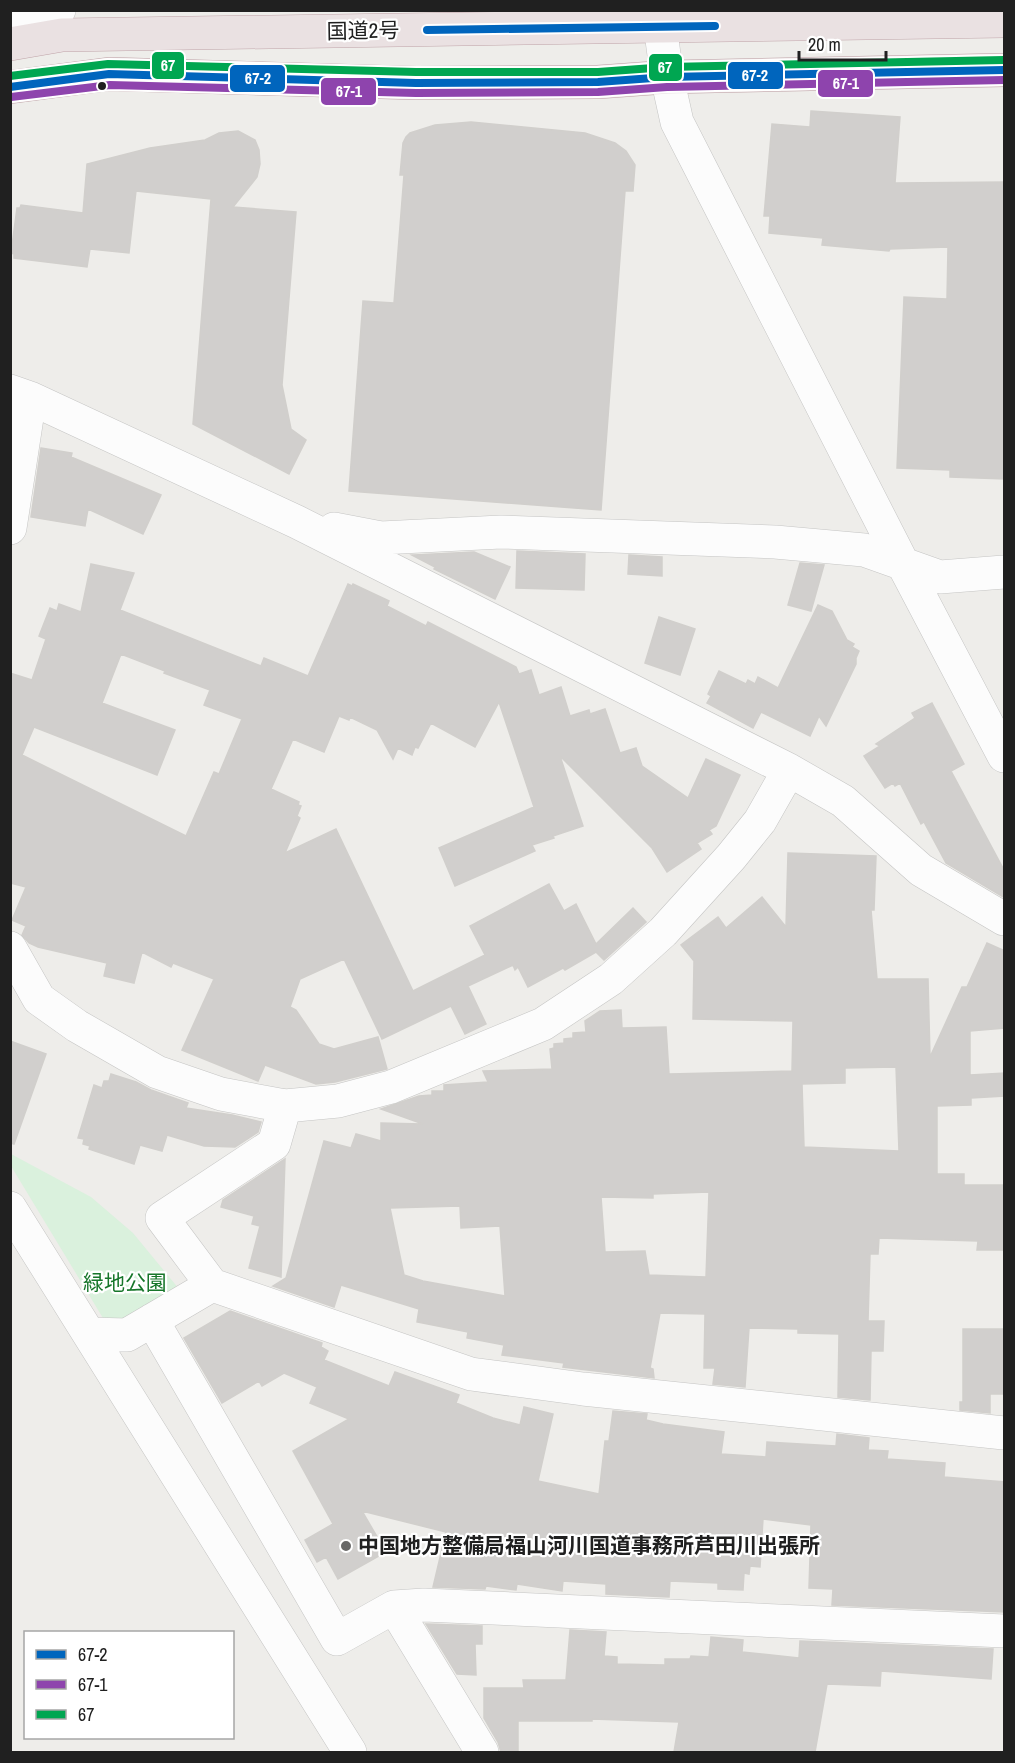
<svg xmlns="http://www.w3.org/2000/svg" width="1015" height="1763" viewBox="0 0 1015 1763" font-family="'Archivo Narrow','Noto Sans JP',sans-serif">
  <rect width="100%" height="100%" fill="#eeedea"/>
  <path fill="#daf1dd" d="M 11,1154 L 91,1197 L 133,1233 L 184,1295 L 112,1333 L 11,1166 Z"/>
  <path fill="#d1cfcd" stroke="#d1cfcc" stroke-width="1.5" fill-rule="evenodd" d="M 811,111 L 900,117 L 895,183 L 1005,182 L 1005,479 L 950,477 L 950,470 L 897,468 L 904,297 L 947,299 L 948,247 L 890,249 L 889,251 L 822,245 L 823,238 L 769,233 L 770,216 L 764,216 L 772,124 L 810,127 Z
    M 471,122 L 585,133 L 615,143 L 626,151 L 635,165 L 633,191 L 625,191 L 601,510 L 349,491 L 363,301 L 394,303 L 404,175 L 400,175 L 403,143 L 406,137 L 410,133 L 435,125 Z
    M 238,131 L 255,140 L 259,150 L 260,164 L 257,177 L 233,207 L 296,212 L 282,385 L 291,429 L 306,440 L 289,474 L 193,424 L 211,199 L 136,191 L 129,253 L 90,249 L 87,267 L 14,258 L 14,254 L 11,253 L 17,208 L 20,208 L 21,205 L 83,213 L 87,164 L 150,148 L 205,140 L 219,133 Z
    M 41,448 L 72,453 L 71,457 L 161,495 L 143,534 L 88,509 L 85,526 L 31,517 Z
    M 517,551 L 585,554 L 584,590 L 516,588 Z
    M 474,552 L 510,567 L 495,599 L 434,569 L 435,567 L 412,555 Z
    M 629,555 L 662,557 L 662,576 L 628,574 Z
    M 800,563 L 824,565 L 811,611 L 788,605 Z
    M 91,564 L 134,573 L 120,610 L 261,666 L 264,658 L 308,676 L 348,584 L 352,586 L 353,584 L 389,601 L 387,606 L 426,626 L 428,622 L 516,667 L 519,674 L 531,670 L 539,695 L 561,687 L 570,716 L 589,710 L 590,714 L 605,709 L 620,753 L 636,748 L 642,766 L 688,798 L 706,759 L 740,775 L 716,826 L 709,830 L 712,834 L 697,843 L 701,849 L 667,872 L 652,848 L 560,756 L 583,826 L 553,836 L 554,838 L 532,845 L 535,851 L 455,886 L 439,848 L 534,807 L 499,702 L 475,747 L 431,723 L 418,748 L 415,747 L 412,755 L 398,748 L 393,759 L 377,730 L 350,717 L 349,720 L 339,716 L 324,752 L 293,739 L 271,789 L 299,802 L 298,805 L 301,806 L 297,816 L 300,818 L 285,853 L 336,829 L 413,991 L 485,955 L 470,926 L 549,884 L 564,911 L 576,904 L 596,944 L 633,908 L 646,922 L 604,960 L 596,952 L 565,970 L 563,968 L 528,987 L 518,967 L 515,970 L 513,965 L 468,986 L 486,1024 L 465,1034 L 451,1006 L 382,1039 L 344,959 L 300,979 L 290,1007 L 296,1010 L 319,1044 L 334,1049 L 378,1037 L 387,1069 L 335,1082 L 316,1084 L 265,1065 L 258,1081 L 182,1050 L 214,979 L 173,963 L 171,967 L 142,952 L 134,983 L 104,976 L 107,963 L 38,947 L 29,943 L 22,935 L 26,926 L 12,920 L 26,887 L 10,883 L 10,673 L 32,680 L 46,639 L 39,636 L 50,608 L 57,611 L 59,604 L 81,612 ZM 121,654 L 165,671 L 164,673 L 210,690 L 204,705 L 242,719 L 219,774 L 214,772 L 186,836 L 22,755 L 34,727 L 157,775 L 175,730 L 102,703 Z
    M 818,605 L 832,611 L 847,640 L 854,644 L 852,647 L 859,651 L 856,658 L 856,664 L 826,726 L 819,716 L 810,736 L 761,712 L 753,728 L 707,703 L 711,696 L 708,694 L 719,671 L 746,684 L 748,680 L 755,684 L 758,677 L 778,688 Z
    M 659,617 L 695,629 L 680,675 L 645,663 Z
    M 932,703 L 964,764 L 951,771 L 1005,872 L 1005,898 L 946,863 L 924,822 L 921,824 L 900,783 L 895,786 L 893,783 L 885,788 L 864,756 L 880,746 L 876,744 L 915,718 L 912,713 Z
    M 788,853 L 876,856 L 874,910 L 871,910 L 877,979 L 928,979 L 930,1057 L 962,987 L 967,987 L 987,943 L 1005,951 L 1005,1028 L 970,1031 L 970,1075 L 1005,1073 L 1005,1096 L 971,1098 L 971,1105 L 937,1106 L 937,1174 L 964,1174 L 964,1185 L 1005,1185 L 1005,1250 L 977,1250 L 978,1241 L 879,1238 L 878,1254 L 870,1254 L 868,1321 L 884,1321 L 883,1351 L 871,1351 L 870,1400 L 838,1397 L 839,1334 L 798,1333 L 798,1329 L 749,1328 L 745,1387 L 713,1384 L 715,1368 L 704,1368 L 705,1314 L 660,1313 L 650,1368 L 653,1369 L 654,1378 L 563,1367 L 564,1363 L 502,1355 L 504,1345 L 467,1338 L 468,1332 L 417,1322 L 419,1309 L 341,1285 L 334,1307 L 273,1286 L 286,1278 L 324,1141 L 351,1148 L 356,1134 L 381,1141 L 381,1123 L 423,1124 L 381,1109 L 419,1096 L 432,1095 L 432,1091 L 444,1091 L 444,1085 L 488,1082 L 483,1071 L 552,1069 L 550,1049 L 554,1048 L 554,1044 L 564,1043 L 564,1039 L 573,1038 L 573,1033 L 586,1032 L 585,1021 L 600,1011 L 621,1010 L 622,1028 L 666,1027 L 669,1074 L 792,1071 L 793,1021 L 693,1019 L 694,961 L 681,945 L 718,917 L 726,928 L 762,897 L 786,927 ZM 896,1067 L 899,1151 L 804,1147 L 802,1084 L 845,1083 L 845,1068 ZM 709,1192 L 706,1277 L 649,1275 L 645,1251 L 605,1252 L 601,1197 L 653,1198 L 653,1194 ZM 460,1206 L 461,1228 L 500,1226 L 505,1296 L 423,1281 L 404,1275 L 390,1208 Z
    M 10,1041 L 46,1054 L 14,1144 L 10,1143 Z
    M 111,1074 L 136,1082 L 151,1090 L 188,1103 L 186,1108 L 232,1115 L 261,1122 L 258,1132 L 235,1147 L 204,1146 L 167,1135 L 162,1151 L 140,1145 L 134,1164 L 89,1149 L 90,1146 L 83,1144 L 84,1139 L 78,1138 L 94,1085 L 102,1088 L 104,1081 L 109,1081 Z
    M 285,1159 L 281,1277 L 249,1268 L 260,1226 L 252,1224 L 254,1216 L 221,1207 L 223,1200 Z
    M 230,1311 L 322,1343 L 321,1347 L 328,1351 L 324,1360 L 389,1386 L 395,1372 L 459,1395 L 456,1403 L 493,1418 L 520,1425 L 524,1407 L 553,1414 L 538,1481 L 599,1494 L 605,1441 L 609,1441 L 613,1411 L 647,1414 L 646,1420 L 663,1424 L 724,1432 L 721,1454 L 766,1457 L 767,1442 L 836,1446 L 837,1434 L 869,1438 L 868,1450 L 888,1451 L 887,1459 L 945,1463 L 944,1477 L 1005,1482 L 1005,1612 L 832,1605 L 833,1589 L 809,1588 L 811,1525 L 763,1519 L 760,1567 L 750,1566 L 749,1574 L 744,1573 L 743,1590 L 718,1589 L 718,1583 L 670,1581 L 669,1597 L 606,1594 L 606,1584 L 563,1581 L 562,1591 L 517,1584 L 516,1590 L 486,1586 L 485,1589 L 433,1587 L 446,1532 L 362,1511 L 386,1552 L 338,1579 L 326,1557 L 317,1562 L 305,1540 L 333,1524 L 293,1451 L 349,1419 L 310,1403 L 317,1387 L 284,1373 L 262,1386 L 259,1381 L 222,1403 L 184,1338 Z
    M 963,1329 L 1005,1329 L 1005,1394 L 990,1394 L 990,1413 L 960,1410 L 960,1402 L 963,1402 Z
    M 426,1624 L 482,1626 L 482,1644 L 475,1644 L 476,1675 L 457,1674 Z
    M 570,1630 L 606,1632 L 604,1656 L 617,1657 L 617,1664 L 665,1665 L 665,1659 L 690,1659 L 691,1656 L 709,1657 L 711,1637 L 743,1640 L 742,1652 L 799,1658 L 800,1641 L 993,1649 L 991,1679 L 881,1671 L 880,1686 L 827,1684 L 815,1752 L 674,1752 L 679,1722 L 592,1719 L 592,1721 L 518,1721 L 518,1752 L 501,1752 L 498,1742 L 484,1718 L 484,1688 L 524,1688 L 523,1680 L 566,1680 Z"/>
  <g fill="none" stroke-linecap="round" stroke-linejoin="round">
    <defs>
      <path id="minor" d="M 658,10 L 667,77 L 677,122 L 903,564 L 1004,756
        M 10,14 L 59,10
        M 10,391 L 30,398 L 297,522 L 789,770 L 843,801 L 921,870 L 1004,919
        M 10,528 L 30,398
        M 334,529 L 381,538 L 501,532 L 775,542 L 864,550 L 940,577 L 1004,572
        M 10,948 L 39,999 L 77,1026 L 157,1072 L 221,1094 L 285,1106 L 338,1101 L 391,1087 L 543,1024 L 611,979 L 663,932 L 731,857 L 760,821 L 789,770
        M 285,1106 L 274,1144 L 162,1218 L 212,1285 L 471,1374 L 583,1389 L 1004,1433
        M 10,1208 L 350,1752
        M 152,1320 L 337,1639 L 394,1607 L 424,1605 L 1004,1631
        M 89,1334 L 127,1335 L 212,1285
        M 394,1607 L 482,1752"/>
      <path id="highway" d="M 10,44 L 62,35 L 1004,21
        M 10,87 L 109,74 L 416,83 L 598,82 L 667,77 L 1004,70"/>
    </defs>
    <use href="#minor" stroke="#c5c5c4" stroke-width="34"/>
    <use href="#highway" stroke="#c0a4a9" stroke-width="34"/>
    <use href="#minor" stroke="#fcfcfc" stroke-width="33"/>
    <use href="#highway" stroke="#eae1e2" stroke-width="33"/>
    <defs>
      <path id="bus-1" d="M 427,30 L 715,26
        M 10,87 L 109,74 L 416,83 L 598,82 L 667,77 L 1004,70"/>
      <path id="bus-2" d="M 11,97 L 110,85 L 416,93 L 598,92 L 667,87 L 1004,80"/>
      <path id="bus-3" d="M 10,76 L 108,64 L 416,72 L 598,72 L 667,67 L 1004,60"/>
    </defs>
    <use href="#bus-1" stroke="#fff" stroke-width="12"/>
    <use href="#bus-2" stroke="#fff" stroke-width="12"/>
    <use href="#bus-3" stroke="#fff" stroke-width="12"/>
    <use href="#bus-1" stroke="#0065bd" stroke-width="8"/>
    <use href="#bus-2" stroke="#8e44ad" stroke-width="8"/>
    <use href="#bus-3" stroke="#00a651" stroke-width="8"/>
  </g>
  <circle fill="#202020" stroke="#fff" stroke-width="2" cx="102" cy="86" r="5"/>
  <circle fill="#686867" stroke="#fff" stroke-width="2" cx="346" cy="1546" r="6"/>
  <g text-anchor="middle" stroke-width="4.5" stroke-linejoin="round" paint-order="stroke">
    <g font-size="21" fill="#202020" stroke="#fff">
      <text transform="translate(363 31) rotate(-1)" y="7">国道2号</text>
    </g>
    <g font-size="21" fill="#17762a" stroke="#fff">
      <text x="125" y="1290">緑地公園</text>
    </g>
    <g font-size="21" font-weight="bold" fill="#202020" stroke="#fff" text-anchor="start">
      <text x="358" y="1553">中国地方整備局福山河川国道事務所芦田川出張所</text>
    </g>
  </g>
  <g stroke="#fff" stroke-width="2">
    <rect x="151" y="51" width="34" height="29" rx="6" fill="#00a651"/>
    <rect x="648" y="53" width="35" height="29" rx="6" fill="#00a651"/>
    <rect x="727" y="61" width="57" height="29" rx="6" fill="#0065bd"/>
    <rect x="229" y="64" width="57" height="29" rx="6" fill="#0065bd"/>
    <rect x="817" y="69" width="57" height="29" rx="6" fill="#8e44ad"/>
    <rect x="320" y="77" width="57" height="29" rx="6" fill="#8e44ad"/>
  </g>
  <g font-size="16" text-anchor="middle" font-weight="bold" fill="#fff">
    <text x="168" y="71">67</text>
    <text x="665" y="73">67</text>
    <text x="755" y="81">67-2</text>
    <text x="258" y="84">67-2</text>
    <text x="846" y="89">67-1</text>
    <text x="349" y="97">67-1</text>
  </g>
  <rect width="1015" height="1763" fill="none" stroke="#202020" stroke-width="24"/>
  <rect x="24" y="1631" width="210" height="108" fill="#ffffff" stroke="#a6a6a6" stroke-width="1.5"/>
  <rect x="36" y="1650" width="30" height="9" fill="#0065bd" stroke="#a6a6a6" stroke-width="1.5"/>
  <text x="78" y="1661" font-size="18" fill="#202020">67-2</text>
  <rect x="36" y="1680" width="30" height="9" fill="#8e44ad" stroke="#a6a6a6" stroke-width="1.5"/>
  <text x="78" y="1691" font-size="18" fill="#202020">67-1</text>
  <rect x="36" y="1710" width="30" height="9" fill="#00a651" stroke="#a6a6a6" stroke-width="1.5"/>
  <text x="78" y="1721" font-size="18" fill="#202020">67</text>
  <path d="M799 51v9h87v-9" fill="none" stroke="#202020" stroke-width="3"/>
  <text x="808" y="51" font-size="18" fill="#202020" stroke="#ffffff" stroke-width="4.5" paint-order="stroke">20 m</text>
</svg>
